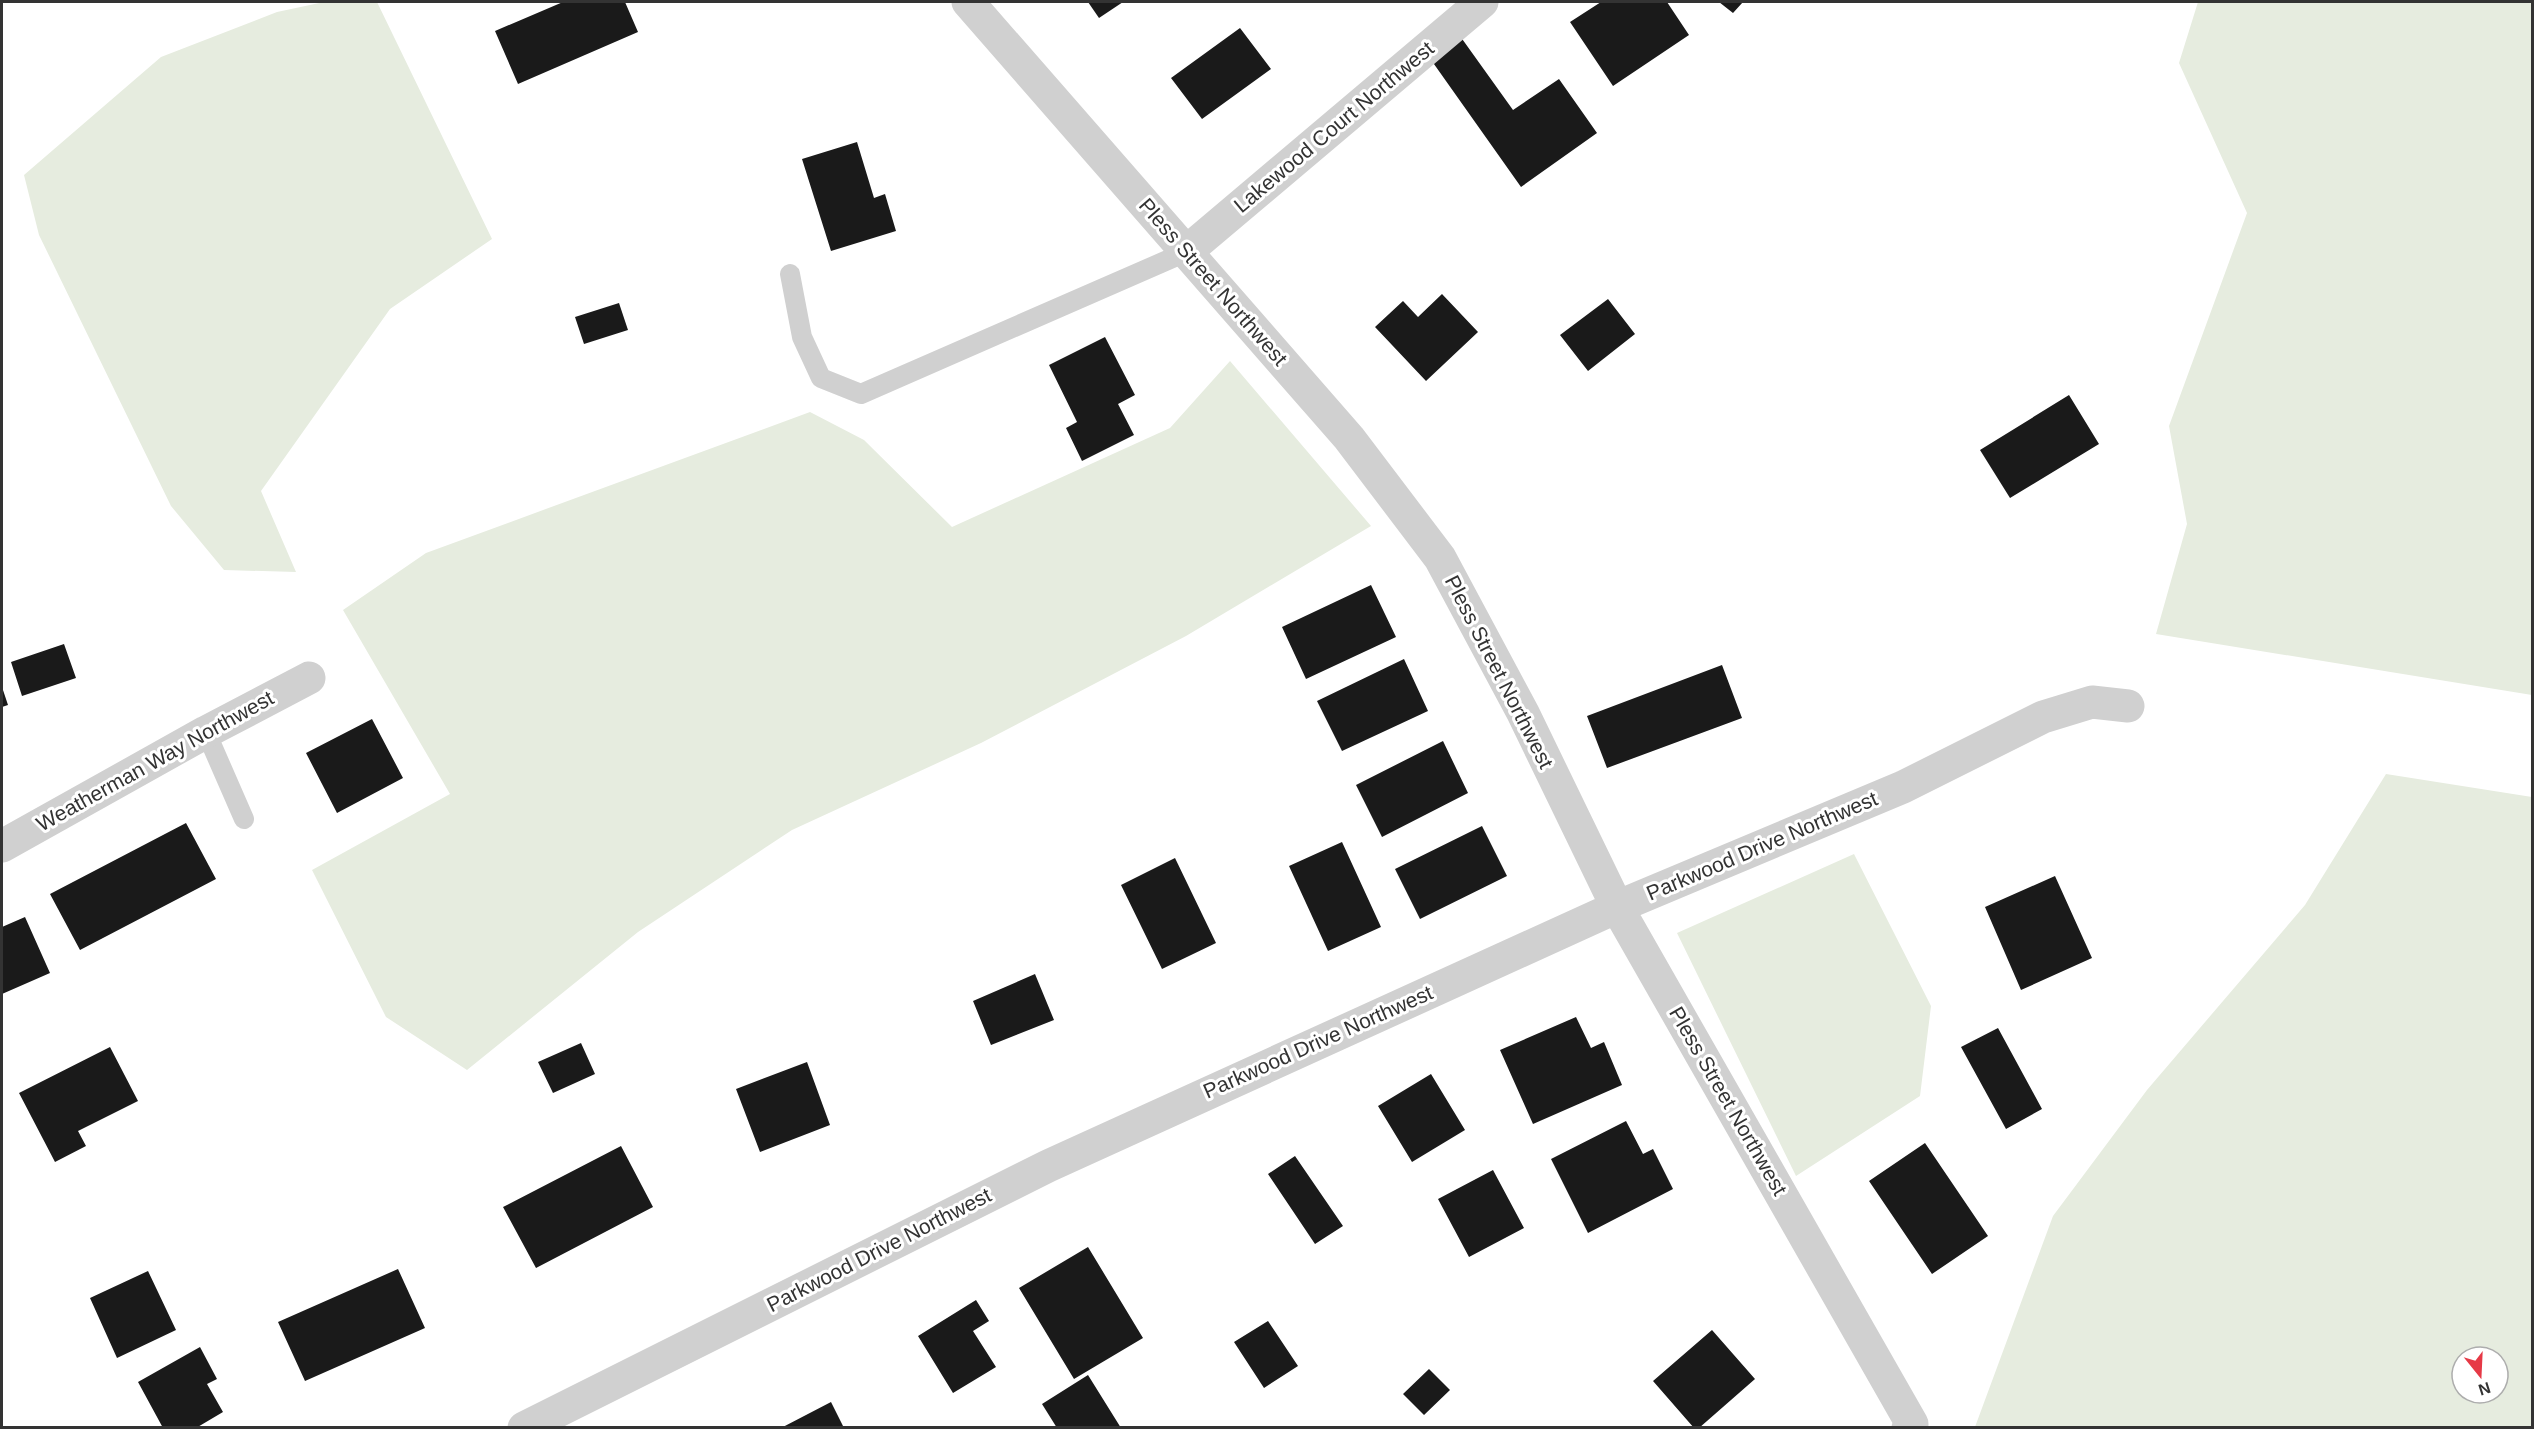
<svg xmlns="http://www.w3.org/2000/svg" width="2534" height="1429" viewBox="0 0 2534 1429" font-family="Helvetica,sans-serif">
  <rect width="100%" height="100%" fill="#fff"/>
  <path fill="#e6ecdf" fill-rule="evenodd" d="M 324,2 L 377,2 L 492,239 L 390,309 L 261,491 L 296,572 L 224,570 L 171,506 L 39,235 L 24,175 L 161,57 L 277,12 Z
    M 2198,2 L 2532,2 L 2532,695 L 2156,634 L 2187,524 L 2169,426 L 2247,213 L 2179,63 Z
    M 1230,361 L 1371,526 L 1186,636 L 981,743 L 792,830 L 638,932 L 467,1070 L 386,1017 L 312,870 L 450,794 L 343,610 L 426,553 L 810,412 L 864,440 L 952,527 L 1170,428 Z
    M 2386,774 L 2532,797 L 2532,1427 L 1975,1427 L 2053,1216 L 2147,1090 L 2305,905 ZM 2462,1357 L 2498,1357 L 2498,1393 L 2462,1393 Z
    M 1854,854 L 1931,1006 L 1920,1096 L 1796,1176 L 1677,933 Z"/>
  <path fill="#1a1a1a" d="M 563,2 L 625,2 L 638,32 L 518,84 L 495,31 Z
    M 1088,2 L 1123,2 L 1099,18 Z
    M 1601,2 L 1667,2 L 1689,35 L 1613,86 L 1570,22 Z
    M 1719,2 L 1743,2 L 1733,13 Z
    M 1240,28 L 1271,69 L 1202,119 L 1171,78 Z
    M 1460,36 L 1513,110 L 1559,79 L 1597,133 L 1521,187 L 1429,57 Z
    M 857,142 L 874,198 L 885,194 L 896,231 L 831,251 L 802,159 Z
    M 1442,294 L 1478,332 L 1426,381 L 1375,327 L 1403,301 L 1418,317 Z
    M 1608,299 L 1635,334 L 1588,371 L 1560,335 Z
    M 619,303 L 628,330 L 584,344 L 575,317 Z
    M 1105,337 L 1135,395 L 1118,404 L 1134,435 L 1082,461 L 1066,428 L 1077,422 L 1049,365 Z
    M 2069,395 L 2099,444 L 2010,498 L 1980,450 Z
    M 1371,585 L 1396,637 L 1306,679 L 1282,627 Z
    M 64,644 L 76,678 L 22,696 L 11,662 Z
    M 1404,659 L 1428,711 L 1342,751 L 1317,701 Z
    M 1722,665 L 1742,718 L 1607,768 L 1587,716 Z
    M 2,687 L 8,705 L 2,707 Z
    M 372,719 L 403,778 L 337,813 L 306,753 Z
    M 1443,741 L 1468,793 L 1382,837 L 1356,785 Z
    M 186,823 L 216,879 L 80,950 L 50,894 Z
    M 1482,826 L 1507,876 L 1420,919 L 1395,869 Z
    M 1342,842 L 1381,927 L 1328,951 L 1289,866 Z
    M 1175,858 L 1216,943 L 1162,969 L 1121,885 Z
    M 2055,876 L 2092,958 L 2021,990 L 1985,907 Z
    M 25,917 L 50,973 L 2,994 L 2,927 Z
    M 1035,974 L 1054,1020 L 991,1045 L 973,1001 Z
    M 1576,1017 L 1591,1048 L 1604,1042 L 1622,1085 L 1533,1124 L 1500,1050 Z
    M 1998,1028 L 2042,1109 L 2006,1129 L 1961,1047 Z
    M 581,1043 L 595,1074 L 553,1093 L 538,1062 Z
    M 110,1047 L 138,1101 L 78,1131 L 86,1146 L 55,1162 L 19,1093 Z
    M 807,1062 L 830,1125 L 760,1152 L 736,1089 Z
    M 1431,1074 L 1465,1130 L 1412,1162 L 1378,1106 Z
    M 1626,1121 L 1643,1154 L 1653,1149 L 1673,1189 L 1588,1233 L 1551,1159 Z
    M 1925,1143 L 1988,1236 L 1932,1274 L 1869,1181 Z
    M 621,1146 L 653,1207 L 536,1268 L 503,1207 Z
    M 1295,1156 L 1343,1226 L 1315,1244 L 1268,1174 Z
    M 1493,1170 L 1524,1228 L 1469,1257 L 1438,1199 Z
    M 1088,1247 L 1143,1338 L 1074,1379 L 1019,1288 Z
    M 398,1269 L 425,1328 L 305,1381 L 278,1322 Z
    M 148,1271 L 176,1330 L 117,1358 L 90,1298 Z
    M 976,1300 L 989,1321 L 973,1331 L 996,1367 L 953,1393 L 918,1336 Z
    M 1268,1321 L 1298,1366 L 1264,1388 L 1234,1342 Z
    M 1712,1330 L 1755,1379 L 1699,1428 L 1694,1428 L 1653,1381 Z
    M 200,1347 L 217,1379 L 207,1384 L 223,1412 L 196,1428 L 163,1428 L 138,1382 Z
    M 1429,1369 L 1450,1390 L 1424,1415 L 1403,1394 Z
    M 1088,1375 L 1121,1428 L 1057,1428 L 1042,1404 Z
    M 831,1402 L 844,1428 L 781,1428 Z"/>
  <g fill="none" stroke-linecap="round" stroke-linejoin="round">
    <path stroke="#d0d0d0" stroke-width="20" d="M 790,274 L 802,337 L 821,378 L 861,394 L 1186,252
      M 206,732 L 244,819"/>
    <path stroke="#d0d0d0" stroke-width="33" d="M 968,2 L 1349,438 L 1440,558 L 1523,713 L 1617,907 L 1912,1424 L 1908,1428
      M 1186,252 L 1482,2
      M 2,846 L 206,732 L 309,678
      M 524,1428 L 1048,1166 L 1617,907 L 1903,787 L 2043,717 L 2092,702 L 2128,706"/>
  </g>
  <g text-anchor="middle" stroke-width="6" stroke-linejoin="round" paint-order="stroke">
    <g font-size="21" fill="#333" stroke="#fff">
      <text transform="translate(1334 127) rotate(-40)" y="7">Lakewood Court Northwest</text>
      <text transform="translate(1213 282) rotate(49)" y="7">Pless Street Northwest</text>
      <text transform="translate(1499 672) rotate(63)" y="7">Pless Street Northwest</text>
      <text transform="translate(155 761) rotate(-29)" y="7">Weatherman Way Northwest</text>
      <text transform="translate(1762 846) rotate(-23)" y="7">Parkwood Drive Northwest</text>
      <text transform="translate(1318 1042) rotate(-24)" y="7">Parkwood Drive Northwest</text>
      <text transform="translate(1728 1101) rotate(60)" y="7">Pless Street Northwest</text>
      <text transform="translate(879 1250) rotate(-27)" y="7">Parkwood Drive Northwest</text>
    </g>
  </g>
  <rect width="2534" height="1429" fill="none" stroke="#333333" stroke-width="6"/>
  <g transform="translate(2480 1375) rotate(162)"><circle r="28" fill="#ffffff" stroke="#adadad" stroke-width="1.5"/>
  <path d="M0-4.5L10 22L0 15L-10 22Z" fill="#e63946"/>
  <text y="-9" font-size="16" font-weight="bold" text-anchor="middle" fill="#333333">N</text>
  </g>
</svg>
